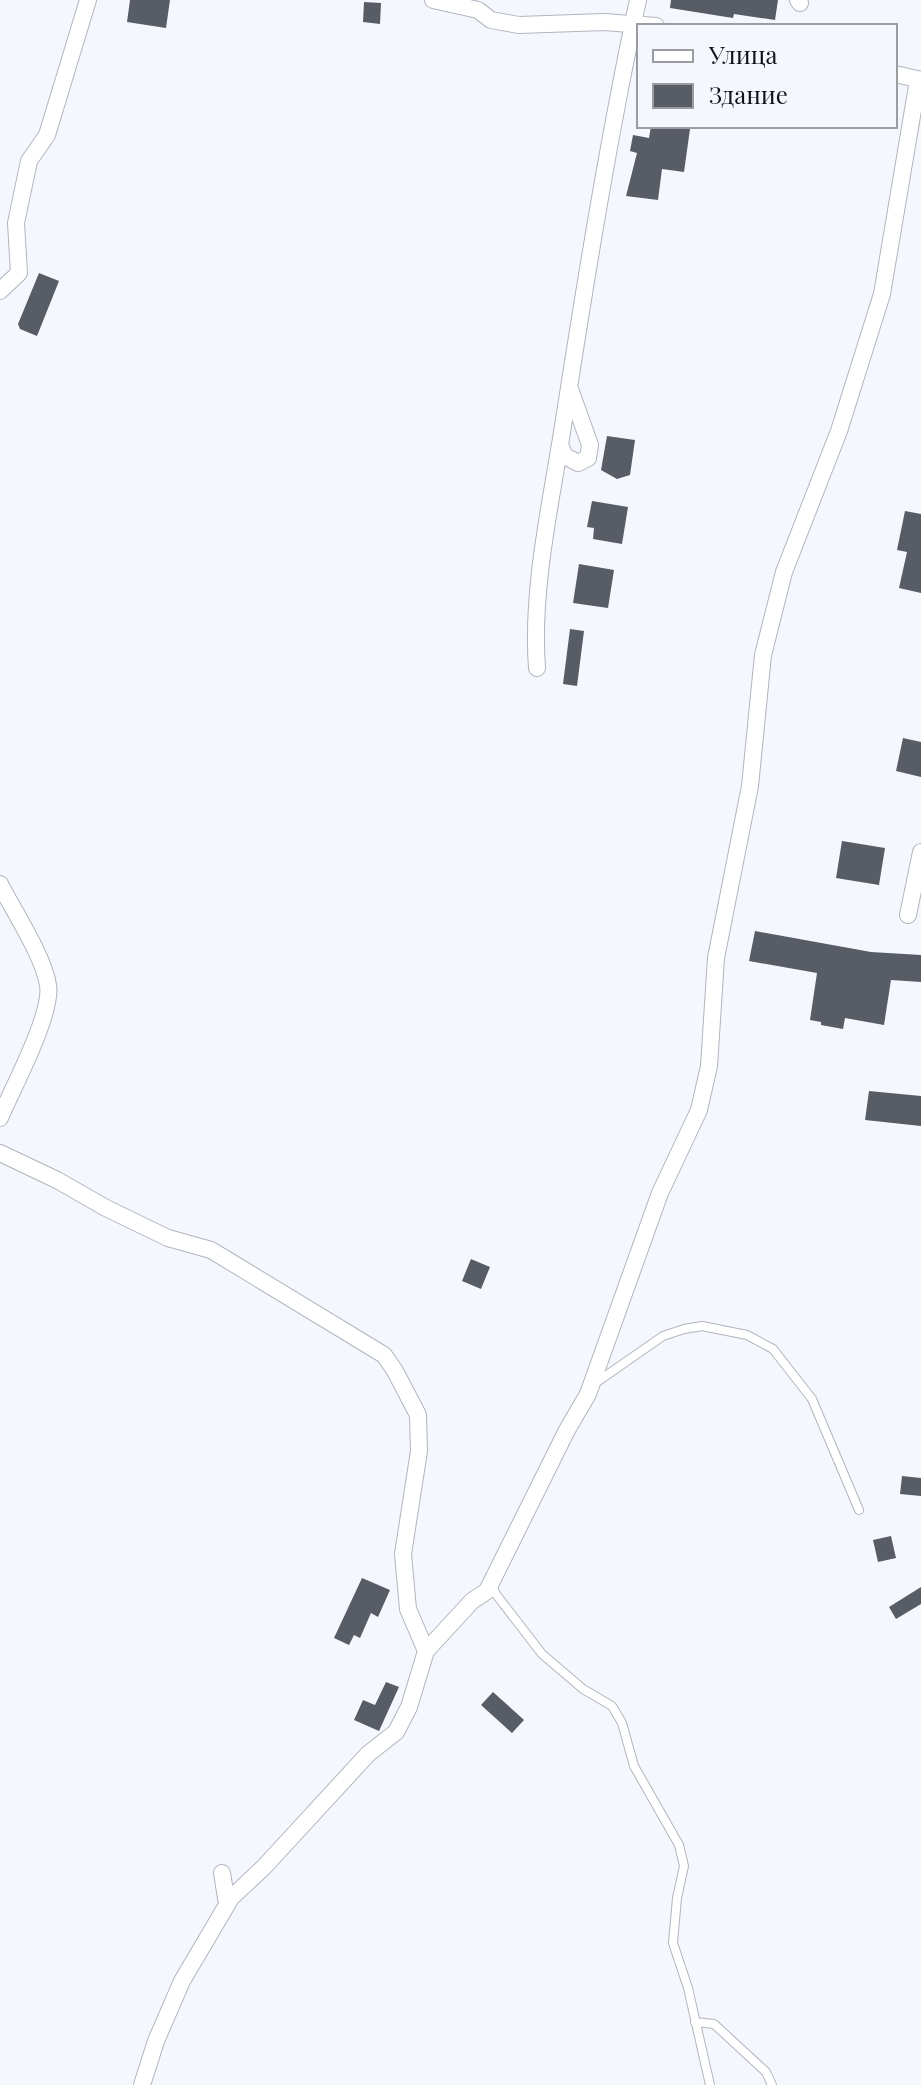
<svg xmlns="http://www.w3.org/2000/svg" width="921" height="2085" viewBox="0 0 921 2085" font-family="'Playfair Display',serif">
  <rect width="100%" height="100%" fill="#f4f7fe"/>
  <path fill="#585c64" d="M 130,0 L 170,0 L 166,28 L 127,22 Z
    M 671,0 L 778,0 L 775,20 L 734,14 L 733,18 L 670,8 Z
    M 364,2 L 381,3 L 380,24 L 363,22 Z
    M 651,126 L 690,129 L 684,172 L 662,169 L 658,200 L 626,196 L 637,153 L 630,151 L 633,135 L 649,138 Z
    M 39,273 L 59,281 L 37,336 L 20,329 L 18,324 Z
    M 607,436 L 635,440 L 630,475 L 617,479 L 601,470 Z
    M 592,501 L 628,507 L 622,544 L 593,539 L 594,528 L 587,527 Z
    M 905,511 L 921,514 L 921,593 L 899,588 L 907,552 L 897,550 Z
    M 579,564 L 614,570 L 608,608 L 573,603 Z
    M 570,629 L 584,631 L 577,686 L 563,684 Z
    M 903,738 L 921,742 L 921,777 L 896,771 Z
    M 842,841 L 885,848 L 879,885 L 836,878 Z
    M 755,931 L 871,952 L 921,955 L 921,982 L 891,980 L 884,1025 L 845,1018 L 843,1029 L 821,1025 L 821,1022 L 810,1020 L 817,973 L 749,961 Z
    M 869,1091 L 921,1096 L 921,1126 L 865,1120 Z
    M 471,1259 L 490,1267 L 481,1289 L 462,1281 Z
    M 902,1476 L 921,1478 L 921,1496 L 900,1494 Z
    M 891,1536 L 896,1558 L 878,1562 L 873,1540 Z
    M 362,1578 L 390,1590 L 378,1617 L 371,1613 L 360,1638 L 354,1635 L 349,1645 L 334,1638 Z
    M 921,1587 L 921,1604 L 896,1619 L 889,1607 Z
    M 386,1682 L 399,1687 L 379,1731 L 354,1720 L 363,1700 L 375,1705 Z
    M 493,1692 L 524,1720 L 512,1733 L 481,1705 Z"/>
  <g fill="none" stroke-linecap="round" stroke-linejoin="round">
    <defs>
      <path id="service" d="M 594,1384 L 663,1336 L 684,1329 L 702,1326 L 747,1335 L 773,1349 L 812,1399 L 859,1510
        M 492,1585 L 495,1593 L 542,1654 L 583,1689 L 612,1706 L 622,1723 L 634,1766 L 679,1845 L 684,1866 L 677,1898 L 673,1943 L 688,1988 L 710,2085
        M 695,2022 L 714,2024 L 766,2072 L 772,2085"/>
      <path id="minor" d="M 433,0 L 478,10 L 491,20 L 519,25 L 604,22 L 656,26
        M 798,0 L 800,3
        M 895,74 L 921,80
        M 0,291 L 19,273 L 16,223 L 29,161 L 47,135 L 88,0
        M 560,445 L 565,456 L 578,463 L 588,458 L 590,445 L 570,389
        M 537,668 C 531,589 551,503 563,426 C 585,284 608,141 638,0
        M 0,884 C 13,910 44,957 48,985 C 53,1014 12,1089 0,1118
        M 908,915 L 921,852
        M 0,1153 L 57,1180 L 106,1208 L 168,1238 L 211,1250 L 384,1355 L 395,1371 L 418,1415 L 419,1451 L 403,1554 L 408,1609 L 426,1651
        M 222,1873 L 227,1904
        M 142,2085 L 156,2041 L 182,1981 L 231,1898 L 264,1867 L 368,1754 L 396,1732 L 409,1707 L 426,1651 L 472,1601 L 487,1591 L 567,1430 L 588,1394 L 660,1193 L 699,1110 L 709,1066 L 716,958 L 750,786 L 763,655 L 784,572 L 839,431 L 882,294 L 918,80"/>
    </defs>
    <use href="#service" stroke="#b1b5bd" stroke-width="10"/>
    <use href="#minor" stroke="#b1b5bd" stroke-width="18"/>
    <use href="#service" stroke="#fff" stroke-width="8"/>
    <use href="#minor" stroke="#fff" stroke-width="16"/>
  </g>
  <rect x="637" y="24" width="260" height="104" fill="#f4f7fe" stroke="#9a9ca1" stroke-width="2"/>
  <rect x="653" y="50" width="40" height="12" fill="#ffffff" stroke="#9a9ca1" stroke-width="2"/>
  <text x="709" y="64" font-size="24" fill="#121316">Улица</text>
  <rect x="653" y="84" width="40" height="24" fill="#585c64" stroke="#9a9ca1" stroke-width="2"/>
  <text x="709" y="104" font-size="24" fill="#121316">Здание</text>
</svg>
